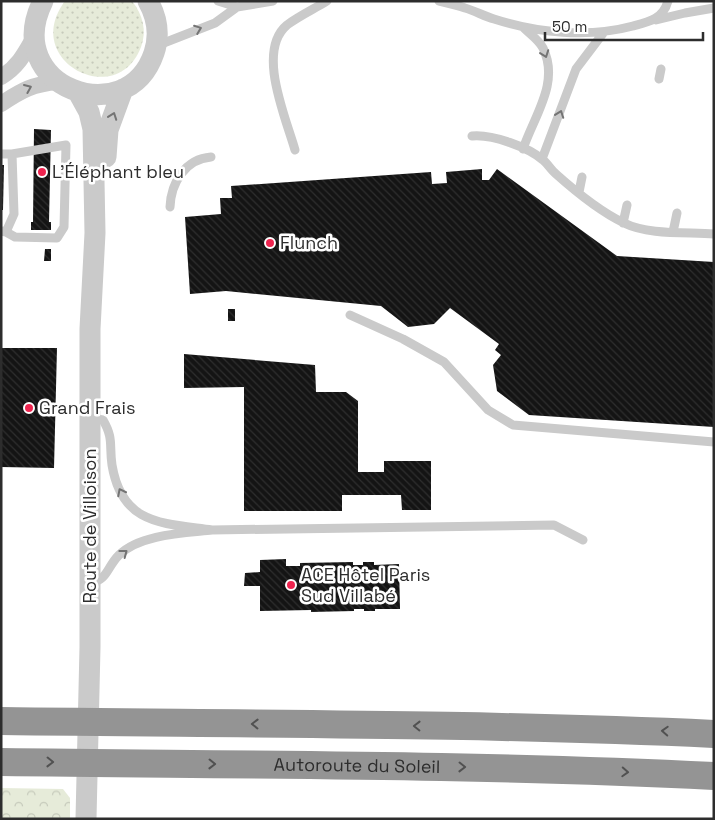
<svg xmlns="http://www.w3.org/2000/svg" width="715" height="820" viewBox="0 0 715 820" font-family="'Space Grotesk',sans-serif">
  <defs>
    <pattern id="grass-dots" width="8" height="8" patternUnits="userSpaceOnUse" patternTransform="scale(1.25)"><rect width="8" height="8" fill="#e6ebd9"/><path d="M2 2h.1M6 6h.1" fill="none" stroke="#c6cabb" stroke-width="1.8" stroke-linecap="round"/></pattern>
    <pattern id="forest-crowns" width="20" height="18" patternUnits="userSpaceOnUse" patternTransform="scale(1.25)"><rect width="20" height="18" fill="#e6ebd9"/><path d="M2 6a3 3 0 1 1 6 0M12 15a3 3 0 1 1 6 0" fill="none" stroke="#c6cabb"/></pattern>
    <pattern id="building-back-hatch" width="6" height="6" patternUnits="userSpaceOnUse" patternTransform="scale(1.25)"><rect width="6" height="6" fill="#141414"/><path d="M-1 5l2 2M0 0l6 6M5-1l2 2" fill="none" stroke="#2e2e2e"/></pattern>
  </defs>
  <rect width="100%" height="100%" fill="#fff"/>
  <path fill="url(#grass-dots)" d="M 65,1 L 132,1 C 143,15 147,31 141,47 C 117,111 20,61 65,1 Z"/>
  <path fill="url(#forest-crowns)" d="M 1,788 L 63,789 L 70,798 L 70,819 L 1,819 Z"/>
  <path fill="url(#building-back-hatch)" d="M 34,129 L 51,130 L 49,222 L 51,222 L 51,230 L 31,230 L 31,222 L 33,222 Z
    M 1,165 L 4,165 L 3,210 L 1,210 Z
    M 482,169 L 482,180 L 489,180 L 497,169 L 617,256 L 714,262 L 714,427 L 529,415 L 497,391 L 493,365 L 501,355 L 495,350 L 499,344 L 450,308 L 434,324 L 408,327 L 381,306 L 226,291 L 190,294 L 185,217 L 221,214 L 220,198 L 232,198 L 231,186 L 431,172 L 432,184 L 447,183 L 446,172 Z
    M 45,249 L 51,249 L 51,261 L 44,261 Z
    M 228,309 L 235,309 L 235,321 L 228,321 Z
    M 1,348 L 57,348 L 54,468 L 1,467 Z
    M 184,354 L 315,365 L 316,392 L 346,392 L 358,401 L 358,472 L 384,472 L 384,461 L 431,461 L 431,510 L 402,510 L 401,495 L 342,495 L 342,511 L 244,511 L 244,387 L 184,388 Z
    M 286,559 L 286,566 L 300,566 L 300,563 L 353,562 L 353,565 L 363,565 L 363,562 L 374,562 L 374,565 L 399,564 L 400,609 L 375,609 L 375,611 L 364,611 L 364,609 L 354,609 L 354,611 L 311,612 L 311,610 L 260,611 L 260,586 L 244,586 L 245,573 L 260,572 L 260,560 Z"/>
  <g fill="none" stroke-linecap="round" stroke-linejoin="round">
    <path stroke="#cacaca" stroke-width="9" d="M 218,1 L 237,7
      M 439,1 C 448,3 457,5 465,8 C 475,11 484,16 494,19 C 538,33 588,38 633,26 C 649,22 663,19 668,1
      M 656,20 L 685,13 L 714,8
      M 156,46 L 215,23 L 237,7 L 273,1
      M 659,79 L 661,69
      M 472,136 C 492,134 528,147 543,160 C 548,164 551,170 556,174 C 575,191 601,212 624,223 C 648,235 686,232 714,234
      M 523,149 C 534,116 560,83 543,48 C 539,40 530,34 524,28
      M 295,150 C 286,118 256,51 287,25 C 299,16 314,9 327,1
      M 1,154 L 12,154 L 14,214 L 6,232 L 1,231
      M 542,159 L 576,69 L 604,32
      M 579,192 L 582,177
      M 170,207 C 171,183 185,159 211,157
      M 623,223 L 627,205
      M 6,232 L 15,237 L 57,238 L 64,227 L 66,145 L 12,154
      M 673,232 L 677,213
      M 350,315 L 403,339 L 444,362 L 488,410 L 513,425 L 714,442
      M 212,530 L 554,525 L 583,540
      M 89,584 C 109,579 106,568 119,555 C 140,534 185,533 212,530 C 162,523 122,525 112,465 C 109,445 114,439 103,420 L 91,418"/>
    <path stroke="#cacaca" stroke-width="16" d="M 1,77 C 18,67 25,53 34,37
      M 1,104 C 22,90 33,84 58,82"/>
    <path stroke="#cacaca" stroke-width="21" d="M 43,1 C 0,87 127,133 154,53 C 160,35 157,17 148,1
      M 78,92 L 89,112 L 93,129 L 95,233 L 90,329 L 90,647 L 86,819
      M 106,157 L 108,130 L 123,89"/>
    <g stroke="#949494" stroke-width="28">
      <path d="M 1,721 C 239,724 477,723 714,734"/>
      <path id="s1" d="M 1,762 C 239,765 476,764 714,776"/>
    </g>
  </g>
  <defs><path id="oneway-chevron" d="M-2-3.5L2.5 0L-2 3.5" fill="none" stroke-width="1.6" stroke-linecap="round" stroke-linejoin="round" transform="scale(1.25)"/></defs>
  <g stroke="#747474">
    <use href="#oneway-chevron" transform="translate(198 29) rotate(-21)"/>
    <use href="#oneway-chevron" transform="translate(545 54) rotate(70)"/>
    <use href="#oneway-chevron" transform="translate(28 88) rotate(-23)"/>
    <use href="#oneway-chevron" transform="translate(560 114) rotate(-70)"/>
    <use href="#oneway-chevron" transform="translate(113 116) rotate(-70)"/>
    <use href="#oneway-chevron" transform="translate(121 492) rotate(-117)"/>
    <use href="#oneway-chevron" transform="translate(124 553) rotate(-37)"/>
  </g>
  <g stroke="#515151">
    <use href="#oneway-chevron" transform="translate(255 724) rotate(-179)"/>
    <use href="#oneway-chevron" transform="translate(417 726) rotate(-179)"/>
    <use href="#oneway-chevron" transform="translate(665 731) rotate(-177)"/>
    <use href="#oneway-chevron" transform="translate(50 762) rotate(1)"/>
    <use href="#oneway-chevron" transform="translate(212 764) rotate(1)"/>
    <use href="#oneway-chevron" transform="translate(462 767) rotate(1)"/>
    <use href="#oneway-chevron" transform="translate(625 772) rotate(3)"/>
  </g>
  <g fill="#ee244f" stroke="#fff" stroke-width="2">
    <circle cx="42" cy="172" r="5"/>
    <circle cx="270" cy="243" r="5"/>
    <circle cx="29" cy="408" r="5"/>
    <circle cx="291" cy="585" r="5"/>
  </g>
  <g text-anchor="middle" stroke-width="5" stroke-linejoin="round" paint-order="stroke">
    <g font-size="18" fill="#2d2d2d" stroke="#fff" text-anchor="start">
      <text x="52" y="178">L'Éléphant bleu</text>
      <text x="280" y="249">Flunch</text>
      <text x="39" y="414">Grand Frais</text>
      <text x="301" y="581">ACE Hôtel Paris<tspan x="301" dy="21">Sud Villabé</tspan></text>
    </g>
    <g font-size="18" fill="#2d2d2d" stroke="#fff">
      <text transform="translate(90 526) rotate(-90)" y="6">Route de Villoison</text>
      <text dy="6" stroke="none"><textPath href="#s1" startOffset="356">Autoroute du Soleil</textPath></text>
    </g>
  </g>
  <rect width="715" height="820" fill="none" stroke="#2d2d2d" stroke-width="5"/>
  <path d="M545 32v8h158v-8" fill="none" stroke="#2d2d2d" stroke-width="2.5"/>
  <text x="552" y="32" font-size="15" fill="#2d2d2d" stroke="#ffffff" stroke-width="4" paint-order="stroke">50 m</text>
</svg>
